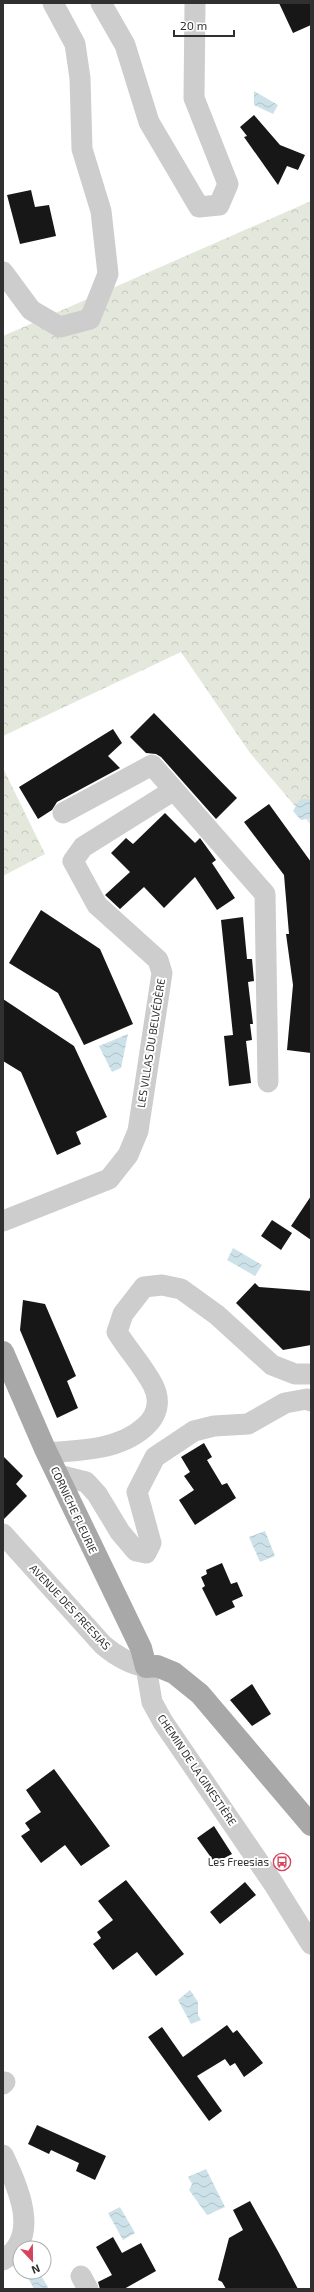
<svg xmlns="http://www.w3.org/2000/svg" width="314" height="2292" viewBox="0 0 314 2292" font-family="'Exo 2',sans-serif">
  <defs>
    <pattern id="forest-crowns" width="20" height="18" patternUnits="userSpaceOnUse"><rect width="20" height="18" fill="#e4e8dc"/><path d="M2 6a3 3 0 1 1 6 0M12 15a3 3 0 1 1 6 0" fill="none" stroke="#c4c7bd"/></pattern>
    <pattern id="water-waves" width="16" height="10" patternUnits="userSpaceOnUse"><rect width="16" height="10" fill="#cde1e9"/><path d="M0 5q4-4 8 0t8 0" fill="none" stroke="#b0c1c8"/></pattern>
  </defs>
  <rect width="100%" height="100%" fill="#fff"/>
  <path fill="url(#forest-crowns)" d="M 311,201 L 311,825 L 250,753 L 181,652 L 3,736 L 3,336 Z
    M 3,768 L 45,854 L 3,876 Z"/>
  <path fill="url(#water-waves)" d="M 254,91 L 278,105 L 273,114 L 254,105 Z
    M 300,799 L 309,799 L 311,802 L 311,818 L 301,820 L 293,811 Z
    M 128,1034 L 121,1068 L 112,1072 L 99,1046 Z
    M 233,1248 L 262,1265 L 255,1276 L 227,1260 Z
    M 265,1531 L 275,1556 L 260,1562 L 249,1537 Z
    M 190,1990 L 198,2002 L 198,2015 L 201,2020 L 191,2024 L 178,2000 Z
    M 206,2169 L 225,2207 L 207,2215 L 189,2190 L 192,2184 L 188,2177 Z
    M 120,2207 L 135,2233 L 123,2240 L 108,2213 Z
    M 34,2272 L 39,2272 L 49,2289 L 34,2289 L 27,2276 Z"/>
  <path fill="#171717" d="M 279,3 L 311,3 L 311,25 L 293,33 Z
    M 254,115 L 280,145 L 305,155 L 298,170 L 287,166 L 278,185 L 244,137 L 247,136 L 240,127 Z
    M 31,190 L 35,207 L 49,205 L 56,236 L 20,244 L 7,195 Z
    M 154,713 L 237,798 L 216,819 L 161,757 L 156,754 L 146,753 L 130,737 Z
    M 113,729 L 122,743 L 108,756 L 120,768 L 57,802 L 52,810 L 38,819 L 19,787 Z
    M 269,804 L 311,862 L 311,1053 L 287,1050 L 293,985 L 286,934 L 289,934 L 284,875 L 244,822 Z
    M 165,813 L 195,843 L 200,838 L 216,860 L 212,863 L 235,898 L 217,910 L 195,877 L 164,908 L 144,887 L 120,909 L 105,895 L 130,872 L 111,853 L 126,838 L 133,844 Z
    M 41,910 L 100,949 L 133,1024 L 84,1045 L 58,993 L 9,963 Z
    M 243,917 L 247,959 L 252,959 L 254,981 L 248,982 L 253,1024 L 250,1024 L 252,1040 L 246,1041 L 251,1083 L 229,1086 L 224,1036 L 233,1035 L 221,920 Z
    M 3,999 L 74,1046 L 107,1117 L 76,1132 L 81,1144 L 57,1155 L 21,1072 L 3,1061 Z
    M 311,1196 L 311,1240 L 291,1226 Z
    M 272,1220 L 292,1233 L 281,1250 L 261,1236 Z
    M 255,1283 L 259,1287 L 311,1291 L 311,1345 L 283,1350 L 236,1303 Z
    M 23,1300 L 45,1304 L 76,1376 L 67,1381 L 78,1408 L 57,1418 L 20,1330 Z
    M 204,1443 L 212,1457 L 207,1460 L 222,1485 L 227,1483 L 236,1498 L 195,1525 L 179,1500 L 194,1490 L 184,1476 L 190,1472 L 181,1457 Z
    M 3,1456 L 23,1476 L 16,1484 L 27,1496 L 3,1520 Z
    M 222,1563 L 231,1584 L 237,1582 L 243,1596 L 232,1601 L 235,1607 L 216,1616 L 202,1588 L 205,1586 L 201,1577 L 207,1574 L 206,1570 Z
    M 252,1684 L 271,1714 L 252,1726 L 230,1700 Z
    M 54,1769 L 110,1846 L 81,1866 L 65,1845 L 41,1863 L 21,1836 L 30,1830 L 25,1823 L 41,1812 L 26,1790 Z
    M 214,1826 L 232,1854 L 215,1863 L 197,1838 Z
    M 126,1880 L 184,1954 L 156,1976 L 137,1952 L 113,1970 L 93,1944 L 101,1938 L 97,1932 L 113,1920 L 98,1901 Z
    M 245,1882 L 256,1895 L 220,1924 L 210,1912 Z
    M 227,2025 L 233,2033 L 237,2030 L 263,2063 L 244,2077 L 235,2063 L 230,2066 L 225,2059 L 197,2076 L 222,2111 L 209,2121 L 148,2037 L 162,2027 L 183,2057 Z
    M 37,2125 L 106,2156 L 95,2180 L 76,2171 L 79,2163 L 51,2150 L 49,2154 L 28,2144 Z
    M 250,2201 L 279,2253 L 298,2289 L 226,2289 L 222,2282 L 218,2280 L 229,2238 L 243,2230 L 233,2210 Z
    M 113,2237 L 122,2253 L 141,2243 L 156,2271 L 124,2289 L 100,2289 L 98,2282 L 112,2275 L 96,2247 Z"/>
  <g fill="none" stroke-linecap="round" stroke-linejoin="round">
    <path stroke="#cdcdcd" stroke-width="21" d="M 101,3 L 125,45 L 149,122 L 199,207 L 219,205 L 228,184 L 194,98 L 195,3
      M 3,272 L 31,310 L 60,327 L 90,319 L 108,274 L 101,211 L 82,149 L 80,78 L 75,44 L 53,3
      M 63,813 L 152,765 L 174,790
      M 3,1221 L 109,1179 L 128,1155 L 138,1131 L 162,973 L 158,960 L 97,905 L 73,861 L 83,847 L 174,790 L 265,894 L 268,1082
      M 47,1453 C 65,1451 84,1451 102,1447 C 130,1441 171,1420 153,1385 C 143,1366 128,1350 117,1332 L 123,1314 L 144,1287 L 162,1285 L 181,1289 L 217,1315 L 272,1365 L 295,1374 L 311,1374
      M 58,1475 L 86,1482 L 97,1494 L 120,1532 L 136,1551 L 146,1553 L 151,1543 L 137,1492 L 155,1457 L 194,1431 L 214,1426 L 248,1424 L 285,1403 L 307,1399 L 311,1401
      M 3,1534 L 103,1645 C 116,1656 129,1664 146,1667 L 152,1702 L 163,1722 L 273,1883 L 311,1944
      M 3,2084 L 5,2082
      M 3,2155 C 17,2185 42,2237 3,2260
      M 81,2276 L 88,2289"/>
    <path stroke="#a8a8a8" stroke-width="22" d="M 3,1352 L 45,1449 L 141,1648 L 146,1667 L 157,1666 L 174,1673 L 200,1694 L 311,1825"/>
  </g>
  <defs>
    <symbol id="bus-ring" viewBox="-11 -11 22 22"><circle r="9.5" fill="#fff" stroke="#d3455c" stroke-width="1.5"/><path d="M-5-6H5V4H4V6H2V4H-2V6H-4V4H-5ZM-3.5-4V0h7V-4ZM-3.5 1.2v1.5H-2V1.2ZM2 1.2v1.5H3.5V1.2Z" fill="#d3455c"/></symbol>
  </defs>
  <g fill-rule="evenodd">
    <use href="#bus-ring" x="272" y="1852" width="20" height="20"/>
  </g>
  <g text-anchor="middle" stroke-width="4" stroke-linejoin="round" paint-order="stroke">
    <g font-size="11" fill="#303030" stroke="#fff">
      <text transform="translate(151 1043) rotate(-81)" y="4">LES VILLAS DU BELVÉDÈRE</text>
      <text transform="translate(74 1510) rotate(65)" y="4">CORNICHE FLEURIE</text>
      <text transform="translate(70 1607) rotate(47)" y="4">AVENUE DES FREESIAS</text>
      <text transform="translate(197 1770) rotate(56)" y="4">CHEMIN DE LA GINESTIÈRE</text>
    </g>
    <g font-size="11" fill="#303030" stroke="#fff" text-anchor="end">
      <text x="269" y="1866">Les Freesias</text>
    </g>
  </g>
  <rect width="314" height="2292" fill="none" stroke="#303030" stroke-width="8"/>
  <g transform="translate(32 2260) rotate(158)"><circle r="19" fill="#ffffff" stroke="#acacac"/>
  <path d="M0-3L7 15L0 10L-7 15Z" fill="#d3455c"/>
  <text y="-6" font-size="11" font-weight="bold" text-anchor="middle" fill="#303030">N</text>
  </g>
  <path d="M174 30v6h60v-6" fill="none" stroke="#303030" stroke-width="2"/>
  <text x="180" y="30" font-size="12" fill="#303030" stroke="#ffffff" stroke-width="3" paint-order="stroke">20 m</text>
</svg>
